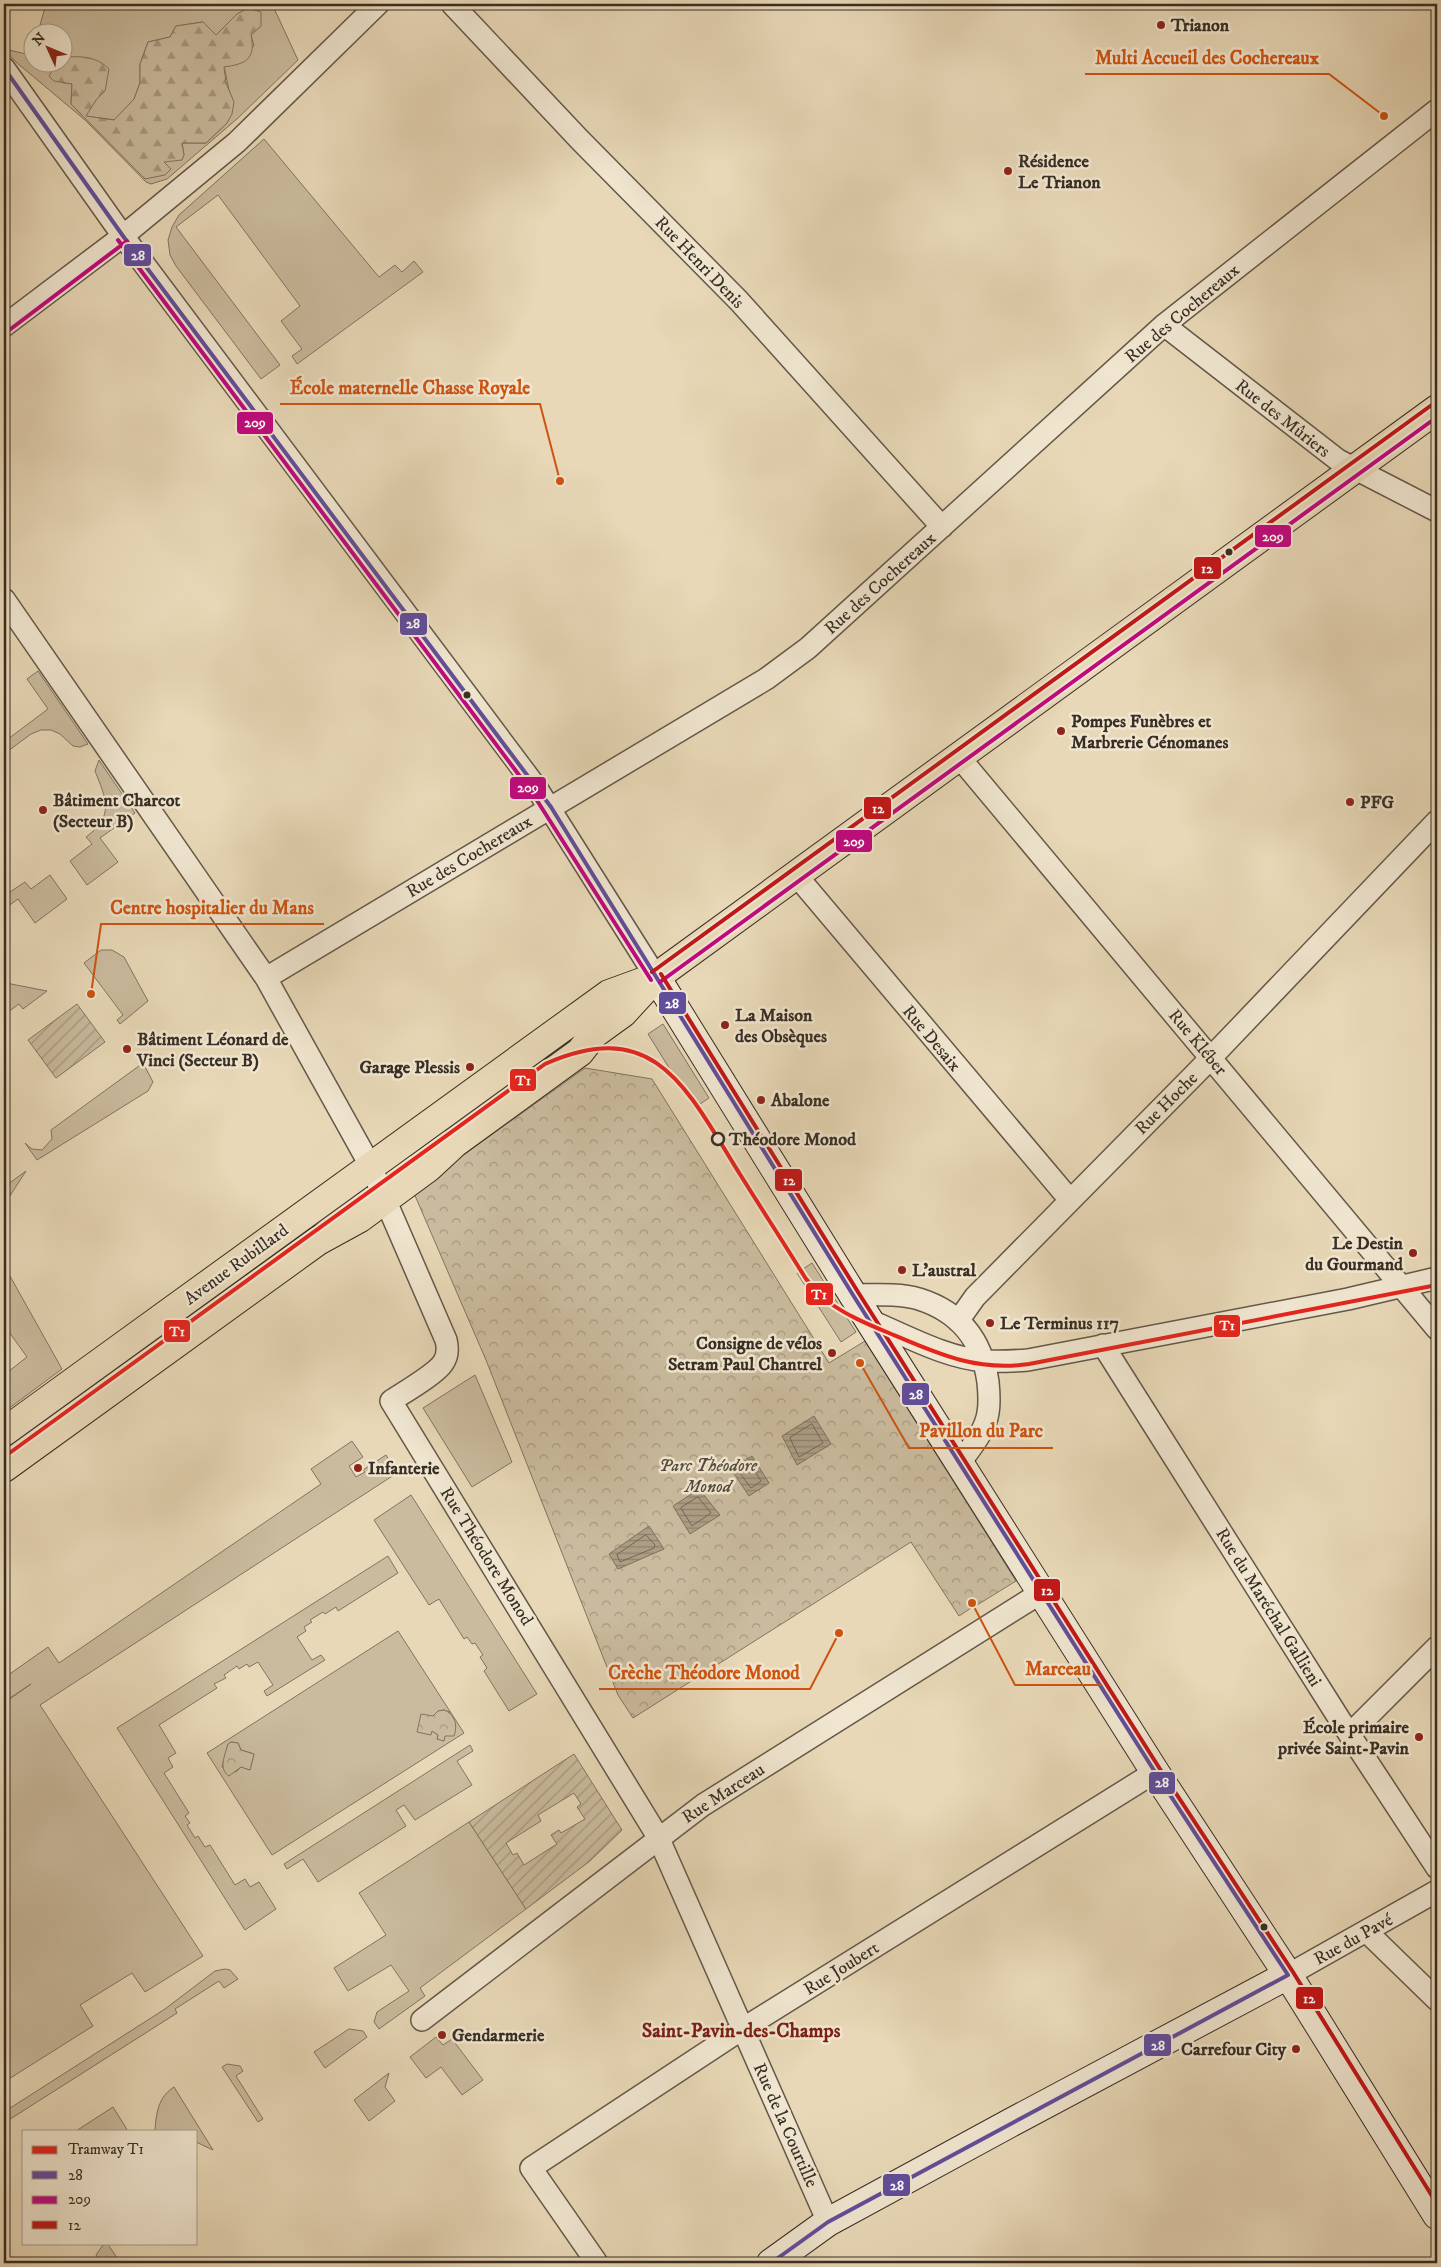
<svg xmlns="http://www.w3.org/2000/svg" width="1441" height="2267" viewBox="0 0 1441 2267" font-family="'IM FELL DW Pica',serif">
  <defs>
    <pattern id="forest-firs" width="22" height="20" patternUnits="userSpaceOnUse" patternTransform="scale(1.25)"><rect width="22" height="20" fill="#cabb9e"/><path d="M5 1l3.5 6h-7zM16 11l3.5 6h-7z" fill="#a59881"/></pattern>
    <pattern id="park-crowns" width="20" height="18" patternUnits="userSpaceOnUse" patternTransform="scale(1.25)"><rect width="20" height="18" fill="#cabb9e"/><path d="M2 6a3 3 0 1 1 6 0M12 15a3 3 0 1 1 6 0" fill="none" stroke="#a59881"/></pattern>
    <pattern id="garden-furrows" width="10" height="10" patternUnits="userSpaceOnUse" patternTransform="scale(1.25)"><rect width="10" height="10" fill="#cabb9e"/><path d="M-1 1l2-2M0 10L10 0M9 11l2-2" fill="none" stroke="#a59881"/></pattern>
    <pattern id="water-rules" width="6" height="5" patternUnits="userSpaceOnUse" patternTransform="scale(1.25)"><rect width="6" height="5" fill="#ac9e85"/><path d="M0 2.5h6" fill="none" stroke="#8d816d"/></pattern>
  </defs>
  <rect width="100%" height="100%" fill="#e8d8b7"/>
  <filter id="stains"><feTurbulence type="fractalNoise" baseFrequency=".004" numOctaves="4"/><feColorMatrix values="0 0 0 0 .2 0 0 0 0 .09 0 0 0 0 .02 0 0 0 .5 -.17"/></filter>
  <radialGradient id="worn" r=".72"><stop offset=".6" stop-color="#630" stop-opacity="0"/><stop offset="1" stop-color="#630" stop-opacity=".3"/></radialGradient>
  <path fill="#cabb9e" stroke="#817461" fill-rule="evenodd" d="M 46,4 L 272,4 L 298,60 L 238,118 L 167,179 L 151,184 L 146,182 L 85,120 L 16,62 L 4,49 L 31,55 L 32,50 L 32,62 L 60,63 L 55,66 L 63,83 L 72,83 L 71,104 C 94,131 132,145 163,162 L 184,155 L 182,143 L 206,143 L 227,123 L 229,90 L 224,66 L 229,66 L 254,46 L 251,35 L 237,14 L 216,35 L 203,22 L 176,26 L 170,37 L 148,42 L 140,64 L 140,83 L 134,99 L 115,120 L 85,116 L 96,100 L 105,91 L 67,57 L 63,60 L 62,32 L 38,32 Z
    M 264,139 L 379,277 L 395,265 L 402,272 L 414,261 L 423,272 L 297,364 L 292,356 L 302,349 L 281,321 L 300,306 L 218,195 L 176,227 L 280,365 L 261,379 L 176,266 L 170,255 L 168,240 L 172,227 L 179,215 Z
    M 38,671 L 88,744 L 80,747 L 73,746 L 60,734 L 51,730 L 41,730 L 31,734 L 4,754 L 4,742 L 48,709 L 27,679 Z
    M 99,760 L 135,813 L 100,838 L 118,862 L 87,885 L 70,861 L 92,844 L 86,837 C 115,816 106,799 95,771 Z
    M 50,875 L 67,899 L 35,923 L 18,899 L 4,909 L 4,896 L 25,882 L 31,889 Z
    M 101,950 L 112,950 L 124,957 L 148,1001 L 120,1024 L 117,1020 L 123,1015 L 84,963 Z
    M 4,983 L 6,983 L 47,991 L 23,1009 L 19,1004 L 4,1015 Z
    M 609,1004 L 553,1062 L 415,1160 L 406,1149 Z
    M 663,1024 L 709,1098 L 694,1108 L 648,1034 Z
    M 143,1063 L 153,1082 L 148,1091 L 37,1160 L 25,1143 L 32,1149 L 42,1150 L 52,1139 L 51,1130 Z
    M 26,1171 L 4,1205 L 4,1187 Z
    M 362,1187 L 368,1196 L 4,1459 L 4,1442 Z
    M 812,1263 L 856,1332 L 841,1342 L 797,1273 Z
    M 6,1269 L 62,1369 L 4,1412 L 4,1375 L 27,1357 L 4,1325 L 4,1271 Z
    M 475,1375 L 512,1462 L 472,1487 L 423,1408 Z
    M 352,1441 L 363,1457 L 349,1466 L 356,1477 L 365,1472 L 363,1470 L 386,1455 L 397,1473 L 40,1705 L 203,1956 L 145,1992 L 132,1973 L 80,2005 L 93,2026 L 4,2082 L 4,1703 L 31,1684 L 4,1702 L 4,1678 L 48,1647 L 59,1663 L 321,1484 L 311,1469 Z
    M 411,1495 L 537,1694 L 509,1711 L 484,1671 L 487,1668 L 480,1657 L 483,1655 L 475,1643 L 472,1644 L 467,1637 L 464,1639 L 439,1599 L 429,1605 L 374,1520 Z
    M 388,1556 L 398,1573 L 338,1611 L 336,1607 L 325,1614 L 323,1612 L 310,1620 L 312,1622 L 304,1627 L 306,1631 L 297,1637 L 312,1660 L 321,1655 L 325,1660 L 267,1696 L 264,1691 L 273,1685 L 258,1662 L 249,1667 L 247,1664 L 239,1669 L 237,1666 L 224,1675 L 226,1678 L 214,1684 L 217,1688 L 159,1725 L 176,1753 L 168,1758 L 173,1767 L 164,1773 L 189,1813 L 185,1816 L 190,1823 L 187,1825 L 195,1838 L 198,1836 L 205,1847 L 210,1845 L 235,1885 L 245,1879 L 250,1887 L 259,1882 L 276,1909 L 245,1930 L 117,1728 Z
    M 398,1631 L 464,1733 L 272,1855 L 207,1753 ZM 444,1710 L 450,1712 L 444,1740 L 437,1739 L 438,1735 L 432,1731 L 438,1711 ZM 231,1742 L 238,1743 L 241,1750 L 254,1754 L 250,1770 L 241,1767 L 236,1772 L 222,1767 L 228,1744 Z
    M 470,1745 L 473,1751 L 457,1761 L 472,1785 L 415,1820 L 404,1805 L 396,1810 L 406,1826 L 318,1882 L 303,1859 L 287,1869 L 284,1864 Z
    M 469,1822 L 526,1909 L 420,1988 L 425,1996 L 379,2029 L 374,2022 L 377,2012 L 409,1991 L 391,1965 L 348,1991 L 334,1968 L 386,1935 L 359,1893 Z
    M 225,1969 L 230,1970 L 238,1979 L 224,1988 L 219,1981 L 175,2009 L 177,2013 L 4,2123 L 4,2112 L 165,2009 L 215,1971 Z
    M 349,2029 L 363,2031 L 367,2037 L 325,2068 L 314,2052 Z
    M 436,2037 L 443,2045 L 452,2039 L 483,2080 L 462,2095 L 441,2067 L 426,2078 L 410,2057 Z
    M 227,2064 L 240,2066 L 243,2071 L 236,2076 L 263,2119 L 258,2122 L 222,2067 Z
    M 389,2073 L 385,2087 L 395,2101 L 369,2121 L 354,2100 Z
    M 174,2087 L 213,2150 L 196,2142 L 196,2131 L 155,2131 C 156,2114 158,2097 174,2087 Z
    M 113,2107 L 128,2131 L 76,2131 Z
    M 102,2243 L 107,2243 L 117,2258 L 113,2263 L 101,2263 L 96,2255 L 103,2245 Z"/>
  <path fill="url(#forest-firs)" stroke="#817461" d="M 248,8 L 261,12 L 261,26 L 251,35 C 256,59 246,64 224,67 L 226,83 L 234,102 L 232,114 L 227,123 L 206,143 L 182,143 L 184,155 L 182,160 L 164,162 L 171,169 L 165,175 L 145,179 L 71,104 L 72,84 L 54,81 L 49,76 C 54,67 60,62 67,57 C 83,56 97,57 109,69 L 105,91 L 96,100 L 86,116 L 114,120 L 134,99 L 140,83 L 140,64 L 148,42 L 170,37 L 176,26 L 203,22 L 216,35 L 237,14 Z"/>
  <path fill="url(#park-crowns)" stroke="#817461" d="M 585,1068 L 652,1079 L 829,1363 L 865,1341 L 1016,1581 L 977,1605 L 972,1597 L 967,1601 L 971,1608 L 959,1616 L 911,1542 L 633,1718 L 618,1695 L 486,1360 L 413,1191 Z
    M 444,1710 C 455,1714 458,1725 454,1736 L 445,1736 L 444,1741 L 437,1739 L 438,1735 L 432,1731 L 431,1735 L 417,1732 L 421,1714 L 433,1716 L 438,1711 Z
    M 231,1742 L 238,1743 L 241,1750 L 254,1754 L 250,1770 L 241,1767 L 229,1776 C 218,1769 225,1755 228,1744 Z"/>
  <path fill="url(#garden-furrows)" stroke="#817461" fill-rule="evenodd" d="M 77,1004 L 105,1042 L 56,1078 L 28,1040 Z
    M 574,1754 L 622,1830 L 590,1861 L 526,1909 L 469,1822 ZM 574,1793 L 581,1804 L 577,1807 L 585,1819 L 561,1833 L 559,1830 L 551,1835 L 557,1844 L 524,1865 L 517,1853 L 513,1855 L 506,1843 L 541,1821 L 538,1815 Z"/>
  <path fill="url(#water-rules)" stroke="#7e715e" d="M 814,1416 L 831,1444 L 797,1465 L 782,1436 Z
    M 752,1456 L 769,1483 L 749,1496 L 731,1469 Z
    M 699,1489 L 720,1515 L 690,1534 L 673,1506 Z
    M 649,1526 L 664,1549 L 618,1569 L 609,1554 Z"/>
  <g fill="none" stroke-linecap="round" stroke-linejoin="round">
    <path stroke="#726654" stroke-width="1" d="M 812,1424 L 823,1443 L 799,1457 L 790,1438 Z
      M 748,1464 L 751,1465 L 761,1481 L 751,1488 L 739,1472 Z
      M 698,1497 L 711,1513 L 692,1526 L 681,1508 Z
      M 646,1535 L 655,1545 L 654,1548 L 620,1562 L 617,1555 Z"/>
    <defs>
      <path id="street" d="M 452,4 L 579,139 L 739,301 L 942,527
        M 4,68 L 123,236 L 536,787 L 656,977
        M 1164,325 L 1338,460 L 1437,511
        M 4,326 L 123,236 L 237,142 L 378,4
        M 4,599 L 266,978 L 371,1167 L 446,1340 C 448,1348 448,1356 443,1363 C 436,1374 403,1393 391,1401 L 658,1837 L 828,2222
        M 959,757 L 1437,1329
        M 796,875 L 1070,1200
        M 266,978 L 766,679 L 808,648 L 1164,325 L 1437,110
        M 853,1295 C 875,1295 898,1293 919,1299 C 960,1312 982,1340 988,1382 C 989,1392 990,1402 988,1413 C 985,1432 971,1447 960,1463
        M 871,1321 C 907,1336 946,1358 985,1361 C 1000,1362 1014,1361 1028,1360 L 1348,1299 L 1437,1278
        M 958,1321 L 975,1297 L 1202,1067 L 1437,821
        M 1103,1345 L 1340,1720 L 1437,1868
        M 1350,1734 L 1437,1647
        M 1366,1931 L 1437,2000
        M 1288,1975 L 1437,1891
        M 422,2020 L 703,1805 L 1042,1592
        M 597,2263 L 531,2168 L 736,2033 L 1155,1772"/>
      <path id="secondary" d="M 656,977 L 853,1295 L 1155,1772 L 1288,1975 L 1437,2215
        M 771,2263 L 828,2222 L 1012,2122 L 1288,1975"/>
      <path id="primary" d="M 4,1432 L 609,994 L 653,978
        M 4,1468 L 318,1241 L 360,1218 L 428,1168 L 455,1143 L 580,1052 L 594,1034 L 623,1013 L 656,977 L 1437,409"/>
    </defs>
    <use href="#street" stroke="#645849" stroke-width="24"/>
    <use href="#secondary" stroke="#382e24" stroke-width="30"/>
    <use href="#primary" stroke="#382e24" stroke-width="30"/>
    <use href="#street" stroke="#f0e6d0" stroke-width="21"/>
    <use href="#secondary" stroke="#f0e6d0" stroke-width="28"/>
    <use href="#primary" stroke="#e8d8b7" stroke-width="28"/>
    <defs>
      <path id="bus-1" d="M 4,68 L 123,236 L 551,807 L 853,1295 L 1155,1772 L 1288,1975
        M 771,2263 L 828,2222 L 1288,1975"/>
      <path id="bus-2" d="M 118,240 L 531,791 L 651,980
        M 8,331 L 127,241
        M 660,982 L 1437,417"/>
      <path id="bus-3" d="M 652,972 L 1433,404
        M 661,974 L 858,1292 L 1160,1769 L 1293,1972 L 1437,2204"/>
    </defs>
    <use href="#bus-1" stroke="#f0e6d0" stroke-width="8"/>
    <use href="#bus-2" stroke="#f0e6d0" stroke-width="8"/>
    <use href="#bus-3" stroke="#f0e6d0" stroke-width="8"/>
    <use href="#bus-1" stroke="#614e9b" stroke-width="4"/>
    <use href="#bus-2" stroke="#c0087f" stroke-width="4"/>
    <use href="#bus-3" stroke="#c11718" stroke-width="4"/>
    <defs>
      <path id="tram-1" d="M 4,1457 L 545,1064 C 651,1017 684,1083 733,1163 C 757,1202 782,1240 806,1279 C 813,1286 819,1296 827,1301 C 846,1315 867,1324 889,1333 C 936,1353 976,1372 1029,1364 L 1437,1285"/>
    </defs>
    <use href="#tram-1" stroke="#f0e6d0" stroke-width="8"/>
    <use href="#tram-1" stroke="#e5251d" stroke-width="4"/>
  </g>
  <g fill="#8f2418" stroke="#f0e6d0" stroke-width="2">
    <circle cx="1161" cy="25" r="5"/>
    <circle cx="1008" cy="171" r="5"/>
    <circle cx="1061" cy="731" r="5"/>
    <circle cx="1350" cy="802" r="5"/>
    <circle cx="43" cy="810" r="5"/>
    <circle cx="725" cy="1025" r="5"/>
    <circle cx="127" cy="1049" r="5"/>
    <circle cx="470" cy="1067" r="5"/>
    <circle cx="761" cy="1100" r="5"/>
    <circle cx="1413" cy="1253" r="5"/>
    <circle cx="902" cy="1270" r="5"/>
    <circle cx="990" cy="1323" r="5"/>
    <circle cx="832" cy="1353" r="5"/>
    <circle cx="358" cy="1468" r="5"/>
    <circle cx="1419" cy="1737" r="5"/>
    <circle cx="442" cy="2035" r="5"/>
    <circle cx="1296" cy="2049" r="5"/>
  </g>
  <g fill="#382e24" stroke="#f0e6d0" stroke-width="2">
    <circle cx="1229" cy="552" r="4.5"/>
    <circle cx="467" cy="695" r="4.5"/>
    <circle cx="1264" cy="1927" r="4.5"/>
  </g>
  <circle fill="#f0e6d0" stroke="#382e24" stroke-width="2.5" cx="718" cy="1139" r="6"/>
  <g text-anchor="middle" stroke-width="5" stroke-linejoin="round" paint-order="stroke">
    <g font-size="18" font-weight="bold" fill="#382e24" stroke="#f0e6d0" text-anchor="start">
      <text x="1171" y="31">Trianon</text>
      <text x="1018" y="167">Résidence<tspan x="1018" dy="21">Le Trianon</tspan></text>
      <text x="1071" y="727">Pompes Funèbres et<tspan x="1071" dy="21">Marbrerie Cénomanes</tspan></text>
      <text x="53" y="806">Bâtiment Charcot<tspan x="53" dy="21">(Secteur B)</tspan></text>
      <text x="1360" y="808">PFG</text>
      <text x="735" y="1021">La Maison<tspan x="735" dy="21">des Obsèques</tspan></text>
      <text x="137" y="1045">Bâtiment Léonard de<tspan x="137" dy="21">Vinci (Secteur B)</tspan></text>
      <text x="460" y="1073" text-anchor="end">Garage Plessis</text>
      <text x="771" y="1106">Abalone</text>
      <text x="1403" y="1249" text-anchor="end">Le Destin<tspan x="1403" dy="21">du Gourmand</tspan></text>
      <text x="912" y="1276">L'austral</text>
      <text x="1000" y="1329">Le Terminus 117</text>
      <text x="822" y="1349" text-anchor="end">Consigne de vélos<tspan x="822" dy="21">Setram Paul Chantrel</tspan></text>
      <text x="368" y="1474">Infanterie</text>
      <text x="1409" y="1733" text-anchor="end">École primaire<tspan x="1409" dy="21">privée Saint-Pavin</tspan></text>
      <text x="452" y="2041">Gendarmerie</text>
      <text x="1286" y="2055" text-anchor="end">Carrefour City</text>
    </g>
    <g font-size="18" fill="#382e24" stroke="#f0e6d0">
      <text transform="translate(700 262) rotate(46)" y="6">Rue Henri Denis</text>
      <text transform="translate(1182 313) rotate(-40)" y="6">Rue des Cochereaux</text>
      <text transform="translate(1283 418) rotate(38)" y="6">Rue des Mûriers</text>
      <text transform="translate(880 583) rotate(-42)" y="6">Rue des Cochereaux</text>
      <text transform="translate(469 856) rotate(-31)" y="6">Rue des Cochereaux</text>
      <text transform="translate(932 1038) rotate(50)" y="6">Rue Desaix</text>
      <text transform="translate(1198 1042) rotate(50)" y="6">Rue Kléber</text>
      <text transform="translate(1166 1103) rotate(-45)" y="6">Rue Hoche</text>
      <text transform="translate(236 1264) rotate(-36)" y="6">Avenue Rubillard</text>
      <text transform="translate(487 1556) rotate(58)" y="6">Rue Théodore Monod</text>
      <text transform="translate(1269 1607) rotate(58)" y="6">Rue du Maréchal Gallieni</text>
      <text transform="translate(723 1793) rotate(-33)" y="6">Rue Marceau</text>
      <text transform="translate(1353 1939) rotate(-29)" y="6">Rue du Pavé</text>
      <text transform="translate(841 1968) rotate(-32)" y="6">Rue Joubert</text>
      <text transform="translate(786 2125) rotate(66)" y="6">Rue de la Courtille</text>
    </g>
    <g font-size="18" font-weight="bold" fill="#382e24" stroke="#f0e6d0" text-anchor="start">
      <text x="729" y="1145">Théodore Monod</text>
    </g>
    <g font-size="18" font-style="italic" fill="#554a3c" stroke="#f0e6d0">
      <text x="708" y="1471">Parc Théodore<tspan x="708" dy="21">Monod</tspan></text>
    </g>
    <g font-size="20" font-weight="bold" fill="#7a1f14" stroke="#f0e6d0">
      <text x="741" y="2037">Saint-Pavin-des-Champs</text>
    </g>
  </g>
  <path fill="none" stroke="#ce5310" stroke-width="2" d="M1384 116L1329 74H1085M560 481L540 404H280M91 994L101 924H324M860 1363L909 1448H1053M972 1603L1015 1685H1101M839 1633L810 1689H599"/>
  <g fill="#ce5310" stroke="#f0e6d0" stroke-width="2">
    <circle cx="1384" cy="116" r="5"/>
    <circle cx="560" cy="481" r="5"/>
    <circle cx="91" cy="994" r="5"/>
    <circle cx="860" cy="1363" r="5"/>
    <circle cx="972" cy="1603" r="5"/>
    <circle cx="839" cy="1633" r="5"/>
  </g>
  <g font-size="19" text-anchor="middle" font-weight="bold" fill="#ce5310" stroke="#f0e6d0" stroke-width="5" stroke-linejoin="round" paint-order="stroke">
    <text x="1207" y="64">Multi Accueil des Cochereaux</text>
    <text x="410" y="394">École maternelle Chasse Royale</text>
    <text x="212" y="914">Centre hospitalier du Mans</text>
    <text x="981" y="1437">Pavillon du Parc</text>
    <text x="1058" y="1675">Marceau</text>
    <text x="704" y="1679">Crèche Théodore Monod</text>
  </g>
  <g stroke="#f0e6d0" stroke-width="2">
    <rect x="123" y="243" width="29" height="24" rx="5" fill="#614e9b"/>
    <rect x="236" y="411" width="38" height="24" rx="5" fill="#c0087f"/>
    <rect x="1254" y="524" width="38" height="24" rx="5" fill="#c0087f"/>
    <rect x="1193" y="556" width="29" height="24" rx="5" fill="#c11718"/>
    <rect x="399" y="612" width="29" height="24" rx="5" fill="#614e9b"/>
    <rect x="509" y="776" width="38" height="24" rx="5" fill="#c0087f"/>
    <rect x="863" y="796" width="29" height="24" rx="5" fill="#c11718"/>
    <rect x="835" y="829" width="38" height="24" rx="5" fill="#c0087f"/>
    <rect x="658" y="991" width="29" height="24" rx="5" fill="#614e9b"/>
    <rect x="509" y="1068" width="28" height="24" rx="5" fill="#e5251d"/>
    <rect x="774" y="1168" width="29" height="24" rx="5" fill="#c11718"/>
    <rect x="805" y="1282" width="29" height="24" rx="5" fill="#e5251d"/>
    <rect x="1213" y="1314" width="28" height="24" rx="5" fill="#e5251d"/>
    <rect x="163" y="1319" width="28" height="24" rx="5" fill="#e5251d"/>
    <rect x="901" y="1382" width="29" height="24" rx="5" fill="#614e9b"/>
    <rect x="1033" y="1578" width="28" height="24" rx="5" fill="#c11718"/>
    <rect x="1148" y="1771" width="28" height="24" rx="5" fill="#614e9b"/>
    <rect x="1295" y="1986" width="29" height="24" rx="5" fill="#c11718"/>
    <rect x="1143" y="2033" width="29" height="24" rx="5" fill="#614e9b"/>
    <rect x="882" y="2173" width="29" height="24" rx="5" fill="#614e9b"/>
  </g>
  <g font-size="14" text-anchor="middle" font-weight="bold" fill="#fff">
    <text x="138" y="260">28</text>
    <text x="255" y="427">209</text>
    <text x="1273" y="541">209</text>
    <text x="1207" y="573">12</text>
    <text x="413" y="628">28</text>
    <text x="528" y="792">209</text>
    <text x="878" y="813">12</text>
    <text x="854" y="846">209</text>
    <text x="672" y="1008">28</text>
    <text x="523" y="1085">T1</text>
    <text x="789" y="1185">12</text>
    <text x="819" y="1299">T1</text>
    <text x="1227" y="1330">T1</text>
    <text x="177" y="1336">T1</text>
    <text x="916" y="1399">28</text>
    <text x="1047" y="1595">12</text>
    <text x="1162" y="1787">28</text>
    <text x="1309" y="2003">12</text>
    <text x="1158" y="2050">28</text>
    <text x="897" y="2190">28</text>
  </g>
  <rect width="1441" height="2267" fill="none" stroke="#e8d8b7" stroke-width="20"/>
  <rect x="5" y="5" width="1431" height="2257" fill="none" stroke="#382e24" stroke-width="2.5"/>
  <rect x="10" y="10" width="1421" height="2247" fill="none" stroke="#382e24"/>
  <rect x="22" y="2130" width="175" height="115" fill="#f0e6d0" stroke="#a69c8b"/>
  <rect x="32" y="2146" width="25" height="8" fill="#e5251d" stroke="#a69c8b"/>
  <text x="68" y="2154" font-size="15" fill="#382e24">Tramway T1</text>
  <rect x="32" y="2171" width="25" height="8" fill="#614e9b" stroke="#a69c8b"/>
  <text x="68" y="2180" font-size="15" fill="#382e24">28</text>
  <rect x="32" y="2196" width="25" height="8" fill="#c0087f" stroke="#a69c8b"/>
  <text x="68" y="2204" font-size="15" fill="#382e24">209</text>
  <rect x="32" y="2221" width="25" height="8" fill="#c11718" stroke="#a69c8b"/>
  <text x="68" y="2230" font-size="15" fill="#382e24">12</text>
  <g transform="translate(48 48) rotate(314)"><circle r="24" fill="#f0e6d0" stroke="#a69c8b"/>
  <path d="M0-4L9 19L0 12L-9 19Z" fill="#8f2418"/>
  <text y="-8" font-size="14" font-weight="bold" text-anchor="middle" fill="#382e24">N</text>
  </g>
  <rect width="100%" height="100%" filter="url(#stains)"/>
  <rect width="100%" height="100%" fill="url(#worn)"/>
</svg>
